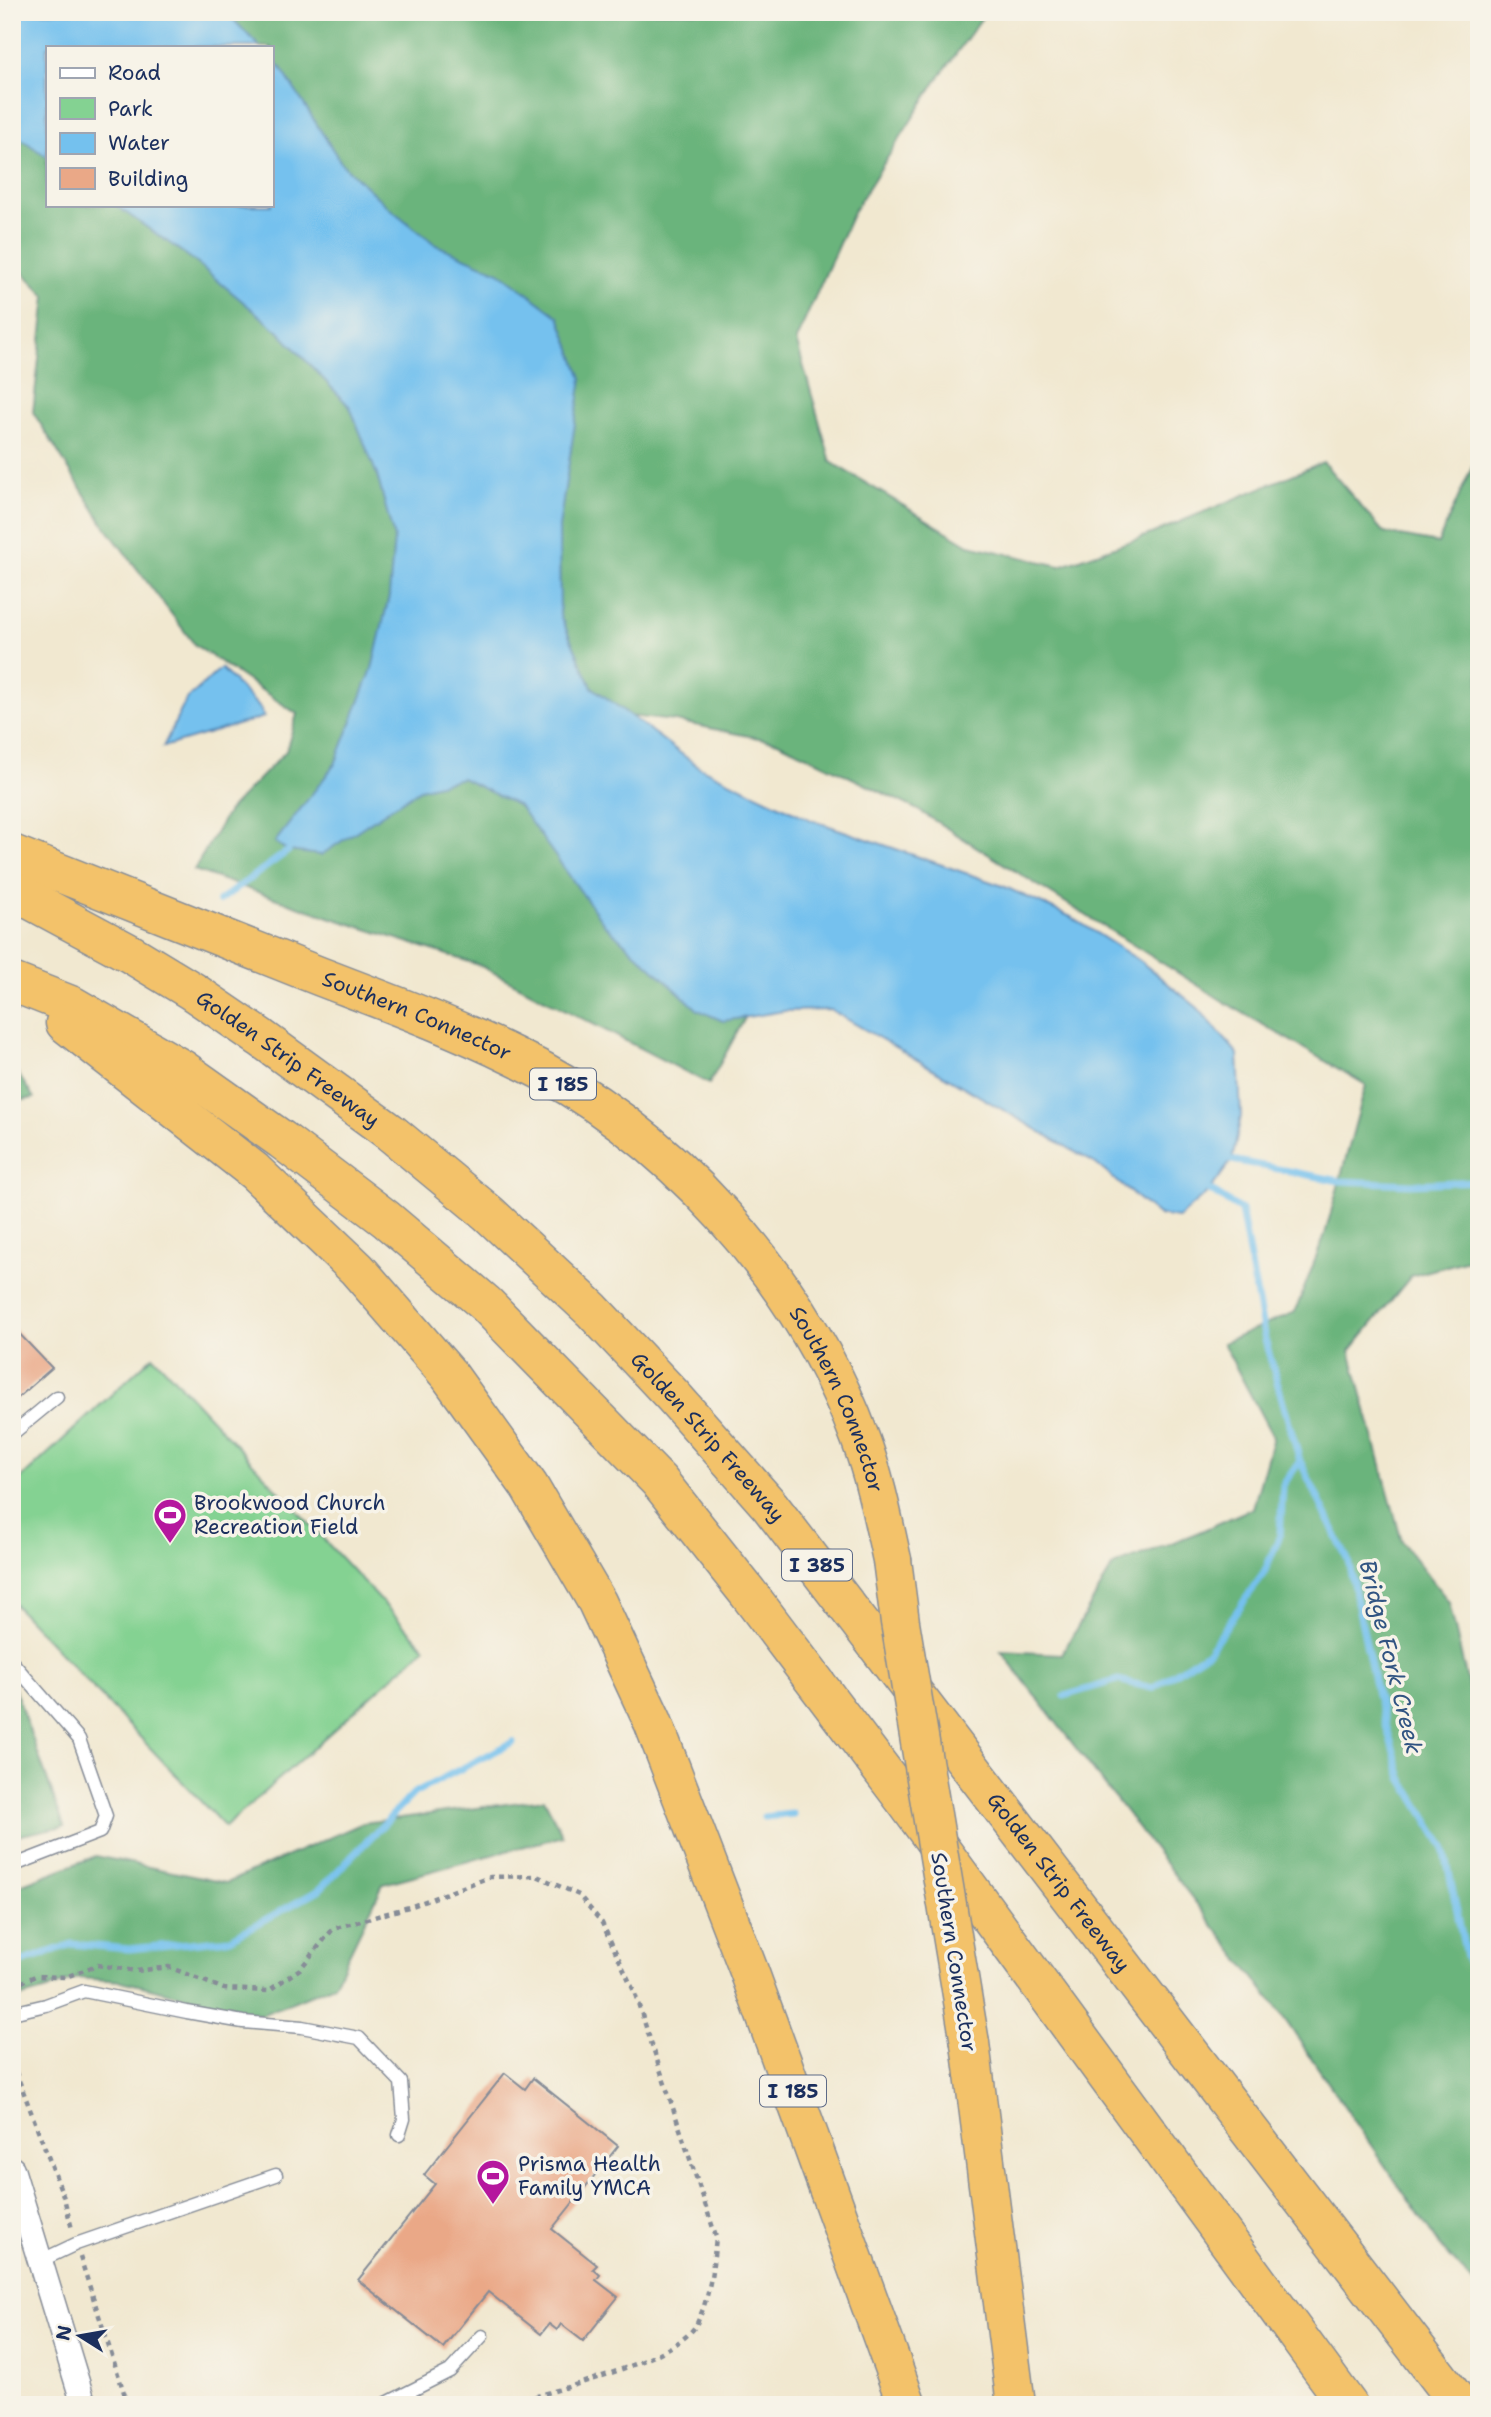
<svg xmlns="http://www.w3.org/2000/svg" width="1491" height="2417" viewBox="0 0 1491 2417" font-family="'Shantell Sans',sans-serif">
  <rect width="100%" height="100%" fill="#f7f3e8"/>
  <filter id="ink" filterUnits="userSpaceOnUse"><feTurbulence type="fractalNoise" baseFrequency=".0143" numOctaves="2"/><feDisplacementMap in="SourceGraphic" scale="14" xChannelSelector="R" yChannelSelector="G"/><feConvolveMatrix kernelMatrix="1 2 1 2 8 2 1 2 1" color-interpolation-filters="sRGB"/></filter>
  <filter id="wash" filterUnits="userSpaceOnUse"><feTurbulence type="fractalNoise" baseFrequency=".00686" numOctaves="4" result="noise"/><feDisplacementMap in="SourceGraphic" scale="28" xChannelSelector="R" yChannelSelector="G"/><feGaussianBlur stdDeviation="1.57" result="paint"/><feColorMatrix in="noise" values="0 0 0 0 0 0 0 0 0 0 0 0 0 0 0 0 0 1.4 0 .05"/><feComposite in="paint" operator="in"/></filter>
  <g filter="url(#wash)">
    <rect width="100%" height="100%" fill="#f1e8d0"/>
    <path fill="#84d292" stroke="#508078" stroke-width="2" d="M 153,1356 L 425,1648 L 225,1827 L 12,1602 L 12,1487 Z"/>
    <path fill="#6bb47c" stroke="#43726d" stroke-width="2" fill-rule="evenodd" d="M 12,12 L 986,12 L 933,86 L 853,212 L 796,340 L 831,462 L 969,545 L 1060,566 L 1151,534 L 1323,462 L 1384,533 L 1438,543 L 1479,451 L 1479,1257 L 1411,1276 L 1350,1351 L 1402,1542 L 1449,1602 L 1479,1733 L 1479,2289 L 1440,2246 L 1275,2005 L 1001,1651 L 1062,1654 L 1113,1566 L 1199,1532 L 1253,1508 L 1273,1437 L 1223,1343 L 1295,1312 L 1325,1234 L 1366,1085 L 1226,1003 L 916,809 L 778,742 L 675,721 L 610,714 L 767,978 L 709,1084 L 479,965 L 332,918 L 194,870 L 228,811 L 286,751 L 297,714 L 195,645 L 104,525 L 33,412 L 46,296 L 12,261 ZM 47,47 L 271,47 L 271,205 L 47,205 Z
      M 12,1065 L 34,1098 L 12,1102 Z
      M 12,1682 L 64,1826 L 12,1837 Z
      M 544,1799 L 563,1836 L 383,1884 L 334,1985 L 261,2015 L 121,1981 L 77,1978 L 47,1990 L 12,2000 L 12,1888 L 96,1856 L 226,1883 L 363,1823 Z"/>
    <path fill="#74c1ee" stroke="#4878a6" stroke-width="2" d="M 22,12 L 226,12 L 260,47 L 47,47 L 47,157 L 12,132 L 12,21 Z
      M 271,58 L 281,68 L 342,164 L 388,207 L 436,245 L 499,272 L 559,317 L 582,378 L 559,527 L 560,615 L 592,687 L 699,767 L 809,819 L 1003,886 L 1071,917 L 1140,961 L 1198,1008 L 1238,1054 L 1241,1116 L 1232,1160 L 1210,1190 L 1178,1218 L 1158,1215 L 1096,1164 L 831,1010 L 784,1011 L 723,1021 L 698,1010 L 605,925 L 519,806 L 462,778 L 420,789 L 321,855 L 288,851 L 275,842 L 335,764 L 372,669 L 389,596 L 394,538 L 377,475 L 350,407 L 278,331 L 192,259 L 115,205 L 271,205 Z
      M 221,668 L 260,708 L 264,717 L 163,747 L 186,700 Z"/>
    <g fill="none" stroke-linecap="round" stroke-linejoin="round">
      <path stroke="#74c1ee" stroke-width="7" d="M 219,901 L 288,851
        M 1232,1160 L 1340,1181 L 1411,1184 L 1479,1181
        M 1210,1190 L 1241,1210 L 1265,1340 L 1300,1461 L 1348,1560 L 1378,1699 L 1402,1778 L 1444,1847 L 1466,1956 L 1479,1983
        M 1064,1696 L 1118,1680 L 1152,1688 L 1208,1652 L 1264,1573 L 1280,1535 L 1283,1485 L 1300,1461
        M 764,1817 L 793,1814
        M 12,1965 L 72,1944 L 129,1949 L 230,1939 L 319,1890 L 414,1793 L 513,1742"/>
    </g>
    <g id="blocks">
      <path fill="#eaa887" d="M 12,1326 L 52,1368 L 12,1403 Z
        M 505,2073 L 525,2089 L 533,2078 L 618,2146 L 552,2229 L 597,2265 L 593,2269 L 600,2275 L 596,2280 L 618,2297 L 583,2341 L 561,2324 L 557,2330 L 549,2324 L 541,2334 L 488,2292 L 443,2348 L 358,2280 L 435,2184 L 424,2175 Z"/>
    </g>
  </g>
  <g filter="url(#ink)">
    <use href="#blocks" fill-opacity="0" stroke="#868c97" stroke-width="2"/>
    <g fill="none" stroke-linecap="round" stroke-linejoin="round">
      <defs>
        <path id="service" d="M 12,1434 L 57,1397
          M 12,1662 L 79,1739 L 106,1816 L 100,1832 L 12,1866
          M 12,2013 L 46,2005 L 84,1991 L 187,2012 L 243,2022 L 302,2027 L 359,2038 L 401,2082 L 404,2119 L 399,2135
          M 40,2261 L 76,2244 L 276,2175
          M 383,2405 L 450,2371 L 482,2336"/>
        <path id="minor" d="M 12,2169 L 84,2405"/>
        <g id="motorway">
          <path id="s1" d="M 12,854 C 115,894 217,935 319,976 C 384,1001 450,1025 513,1056 C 668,1130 801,1278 860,1438 C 875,1478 883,1519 892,1560"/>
          <path id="s2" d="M 12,890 L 131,954 L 192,991 L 261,1038 L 390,1132 L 488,1213 L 592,1310 L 673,1396 L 770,1506 L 1460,2405"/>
          <path d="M 12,982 L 73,1006 L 182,1069 L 282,1140 L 386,1219 L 486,1304 L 659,1481 L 748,1593 L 906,1802 L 1348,2405"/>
          <path d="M 65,1023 L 254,1171 L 357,1269 L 449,1375 L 529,1486 L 597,1602 L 653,1722 L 749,1971 L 907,2405"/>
          <path d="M 970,2043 L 1016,2405"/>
        </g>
      </defs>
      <use href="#service" stroke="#868c97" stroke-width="15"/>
      <use href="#minor" stroke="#868c97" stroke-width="27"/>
      <use href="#motorway" stroke="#868c97" stroke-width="41"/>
      <path stroke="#868c97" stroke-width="4.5" stroke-dasharray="5 5" stroke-linecap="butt" d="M 12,1987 L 35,1976 L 66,1977 L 97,1965 L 136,1971 L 169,1967 L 224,1989 L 268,1991 L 300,1969 L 333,1929 L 412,1906 L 490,1877 L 537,1876 L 579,1895 L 602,1923 L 634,1991 L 716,2237 C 713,2266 710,2298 696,2325 C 675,2362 547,2392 506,2405
        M 12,2062 L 64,2198 L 72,2229
        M 80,2257 L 128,2405"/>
      <use href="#service" stroke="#fff" stroke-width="12"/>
      <use href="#minor" stroke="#fff" stroke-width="24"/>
      <use href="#motorway" stroke="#f3c26a" stroke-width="38"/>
      <defs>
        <path id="motorway-bridge" d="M 892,1560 L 900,1622 L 970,2043"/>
      </defs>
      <use href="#motorway-bridge" stroke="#868c97" stroke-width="41" stroke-linecap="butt"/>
      <use href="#motorway-bridge" stroke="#f3c26a" stroke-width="38"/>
    </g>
  </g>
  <defs>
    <symbol id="stadium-pin" viewBox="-11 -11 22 30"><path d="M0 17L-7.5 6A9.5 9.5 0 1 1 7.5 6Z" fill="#b5179e" stroke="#f7f3e8"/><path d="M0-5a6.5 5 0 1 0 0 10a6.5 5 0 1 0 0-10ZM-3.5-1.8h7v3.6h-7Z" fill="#fff"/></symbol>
  </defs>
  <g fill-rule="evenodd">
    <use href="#stadium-pin" x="151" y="1496" width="38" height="52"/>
    <use href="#stadium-pin" x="474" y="2157" width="38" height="52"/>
  </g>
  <g text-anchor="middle" stroke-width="7" stroke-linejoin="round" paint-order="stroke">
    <g fill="#f7f3e8" stroke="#5d6a87" stroke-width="2">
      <rect x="530" y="1068.5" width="66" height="31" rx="5"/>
      <rect x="782" y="1549.5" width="70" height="31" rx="5"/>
      <rect x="760" y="2075.5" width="66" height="31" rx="5"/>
    </g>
    <g font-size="19" font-weight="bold" fill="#1b2f5e">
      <text x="563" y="1091">I 185</text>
      <text x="817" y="1572">I 385</text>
      <text x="793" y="2098">I 185</text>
    </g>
    <g font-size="21" fill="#1b2f5e" stroke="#f7f3e8">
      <text dy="7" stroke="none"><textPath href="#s1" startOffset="436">Southern Connector</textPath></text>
      <text dy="7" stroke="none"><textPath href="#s2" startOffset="324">Golden Strip Freeway</textPath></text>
      <text dy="7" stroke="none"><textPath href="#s1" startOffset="1024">Southern Connector</textPath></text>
      <text dy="7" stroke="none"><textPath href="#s2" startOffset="891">Golden Strip Freeway</textPath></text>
      <text dy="7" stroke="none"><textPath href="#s2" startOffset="1458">Golden Strip Freeway</textPath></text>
      <text transform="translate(954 1952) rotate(81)" y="7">Southern Connector</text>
    </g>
    <g font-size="21" fill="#1b2f5e" stroke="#f7f3e8" text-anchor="start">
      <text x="194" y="1510">Brookwood Church<tspan x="194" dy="24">Recreation Field</tspan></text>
      <text x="518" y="2171">Prisma Health<tspan x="518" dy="24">Family YMCA</tspan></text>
    </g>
    <g font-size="23" font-style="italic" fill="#315482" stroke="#f7f3e8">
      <text transform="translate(1391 1657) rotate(76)" y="8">Bridge Fork Creek</text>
    </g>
  </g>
  <rect width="1491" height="2417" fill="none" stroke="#f7f3e8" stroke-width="42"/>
  <rect x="46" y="46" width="228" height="161" fill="#f7f3e8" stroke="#9fa5b1" stroke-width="2"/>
  <rect x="60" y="68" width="35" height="10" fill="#ffffff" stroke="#9fa5b1" stroke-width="2"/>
  <text x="108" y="80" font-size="21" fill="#1b2f5e">Road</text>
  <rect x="60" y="98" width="35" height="21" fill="#84d292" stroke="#9fa5b1" stroke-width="2"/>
  <text x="108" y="116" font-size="21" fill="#1b2f5e">Park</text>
  <rect x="60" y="133" width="35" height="21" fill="#74c1ee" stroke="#9fa5b1" stroke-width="2"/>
  <text x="108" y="150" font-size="21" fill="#1b2f5e">Water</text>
  <rect x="60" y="168" width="35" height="21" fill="#eaa887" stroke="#9fa5b1" stroke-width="2"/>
  <text x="108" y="186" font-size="21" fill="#1b2f5e">Building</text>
  <g transform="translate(80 2336) rotate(281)" stroke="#f7f3e8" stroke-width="5" paint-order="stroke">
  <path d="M0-5L12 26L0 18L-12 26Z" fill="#1b2f5e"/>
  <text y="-10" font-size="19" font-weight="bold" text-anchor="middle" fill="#1b2f5e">N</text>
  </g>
</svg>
